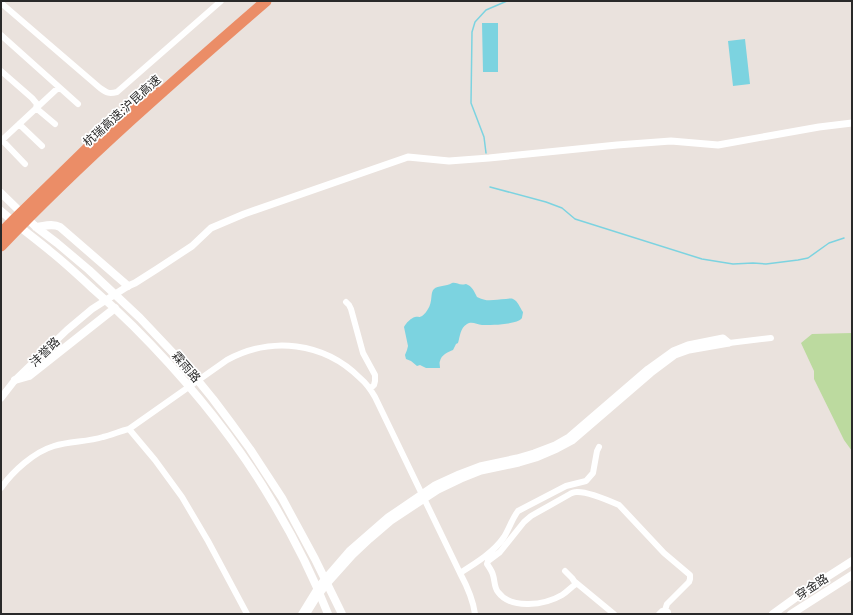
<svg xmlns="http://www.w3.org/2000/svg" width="853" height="615" viewBox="0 0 853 615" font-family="Rubik,'Noto Sans SC',sans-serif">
  <rect width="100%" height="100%" fill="#eae2dd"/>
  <path fill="#bcda9f" d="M 852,333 L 852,451 L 844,440 L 814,379 L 814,371 L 801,343 L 812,334 Z"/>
  <path fill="#7cd3e0" d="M 482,23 L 498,23 L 498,72 L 483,72 Z
    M 745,39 L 750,84 L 733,86 L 728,41 Z
    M 452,283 C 457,282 459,286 466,284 C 472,286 474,291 477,297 C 488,303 495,299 506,299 C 508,299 511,298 513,299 C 518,301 520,308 523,312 C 523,313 522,317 522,318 C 517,325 490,325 482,325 C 477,324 471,321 467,324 C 460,328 460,337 458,343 L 456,344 L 453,350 C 448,352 441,355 440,361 C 439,363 440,365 440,368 L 426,368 L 420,365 L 417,366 L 411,361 L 406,359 L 405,355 L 407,350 L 408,346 L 404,327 C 406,323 411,318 415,317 C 419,316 418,318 422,316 C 424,315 427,311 428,309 C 433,302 430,292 434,289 C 438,285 446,287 452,283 Z"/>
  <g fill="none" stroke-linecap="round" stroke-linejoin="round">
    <path stroke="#7cd3e0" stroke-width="1.5" d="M 486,153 L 484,137 L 471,103 L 472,32 L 475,22 L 486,10 L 507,1
      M 490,187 L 546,202 L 562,208 L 575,219 L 702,259 L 733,264 L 753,263 L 766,264 L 798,260 L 808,258 L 829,243 L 844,238"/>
    <path stroke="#fff" stroke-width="6" d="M 1,3 L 100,88 C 107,93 109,94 117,92 L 221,1
      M 1,35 L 78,104
      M 1,71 L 32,98 L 37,104 L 36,108 L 55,124
      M 19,124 L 42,146
      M 2,140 L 25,164
      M 1,141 L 59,87
      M 346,302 L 349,305 L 351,309 L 363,353 L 375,375 L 375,381 L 374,385 L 370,389
      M 729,343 L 771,338
      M 129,429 L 227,360 C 271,336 324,342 360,378 C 366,383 371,390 375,397 L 460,573 C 467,586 473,599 475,614
      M 1,488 C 13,471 34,452 54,446 C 70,441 87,442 103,437 C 112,435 120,431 129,429 L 155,460 L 182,497 L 208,541 L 247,614
      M 565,571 L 572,578 L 574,581 L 614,614
      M 460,573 C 476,563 494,552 504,537 C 509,529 512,519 518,511 L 566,486 L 586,481 L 593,473 L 597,451 L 599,447
      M 576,584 C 571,587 567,592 562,595 C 545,605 511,610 498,592 C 494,587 495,581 493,575 C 492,571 489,567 487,564 L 488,561 L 500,552 L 524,522 L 531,516 L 570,494 C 571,493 575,492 576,492 C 586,491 610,501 619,505 L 664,553 L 690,575 L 690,579 L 689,582 L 667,604 L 665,610
      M 301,614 L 317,588
      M 307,614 L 320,593
      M 659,614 L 662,611 L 665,610 L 668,612 L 668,614"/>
    <path stroke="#fff" stroke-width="7" d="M 1,398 L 15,380 L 67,330 L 92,309 L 128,286 L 135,283 L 157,269 L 192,246 L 211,228 L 244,214 L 408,157 L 449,161 L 489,158 L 617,145 L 671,141 L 718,145 L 819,127 L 852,123
      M 317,588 L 349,551 L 388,517 L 435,485 L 459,474 L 480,466 L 517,458 L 534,453 L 555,445 L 569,437 L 648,369 L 673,351 L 688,345 L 723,338 L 729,343
      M 320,593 L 327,584 L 353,555 L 370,539 L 391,521 L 438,490 L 461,479 L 481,471 L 519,463 L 536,458 L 557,449 L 572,441 L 651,373 L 675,355 L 689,350 L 729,343"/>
    <path stroke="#fff" stroke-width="8" d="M 1,193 L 36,227 L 57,243 L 89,270 L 140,318 L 191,372 L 213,399 L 231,423 L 250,449 L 282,498 L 315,559 L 342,614
      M 1,211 C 17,225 34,238 50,251 C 65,263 79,276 93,289 C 107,301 120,313 133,326 C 186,379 235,438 273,503 C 294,538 313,576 328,614
      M 36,227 C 44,226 53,223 60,227 L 128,286
      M 15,380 L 29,376 L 115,308
      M 773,614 L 802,593 L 852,561
      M 791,614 L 852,575"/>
    <path stroke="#eb8d67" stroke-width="11" d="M 1,233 L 14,220 L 100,136 L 154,90
      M 1,246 C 84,159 175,80 266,1"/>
  </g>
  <g text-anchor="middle" stroke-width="3.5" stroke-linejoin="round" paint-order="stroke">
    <g font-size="12" fill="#292929" stroke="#fff">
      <text transform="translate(122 111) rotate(-42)" y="4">杭瑞高速;沪昆高速</text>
      <text transform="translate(45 352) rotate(-44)" y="4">沣誉路</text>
      <text transform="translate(186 367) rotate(49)" y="4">霖雨路</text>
      <text transform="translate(812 587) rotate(-33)" y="4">穿金路</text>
    </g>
  </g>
  <rect width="853" height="615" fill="none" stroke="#292929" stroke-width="4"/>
</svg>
